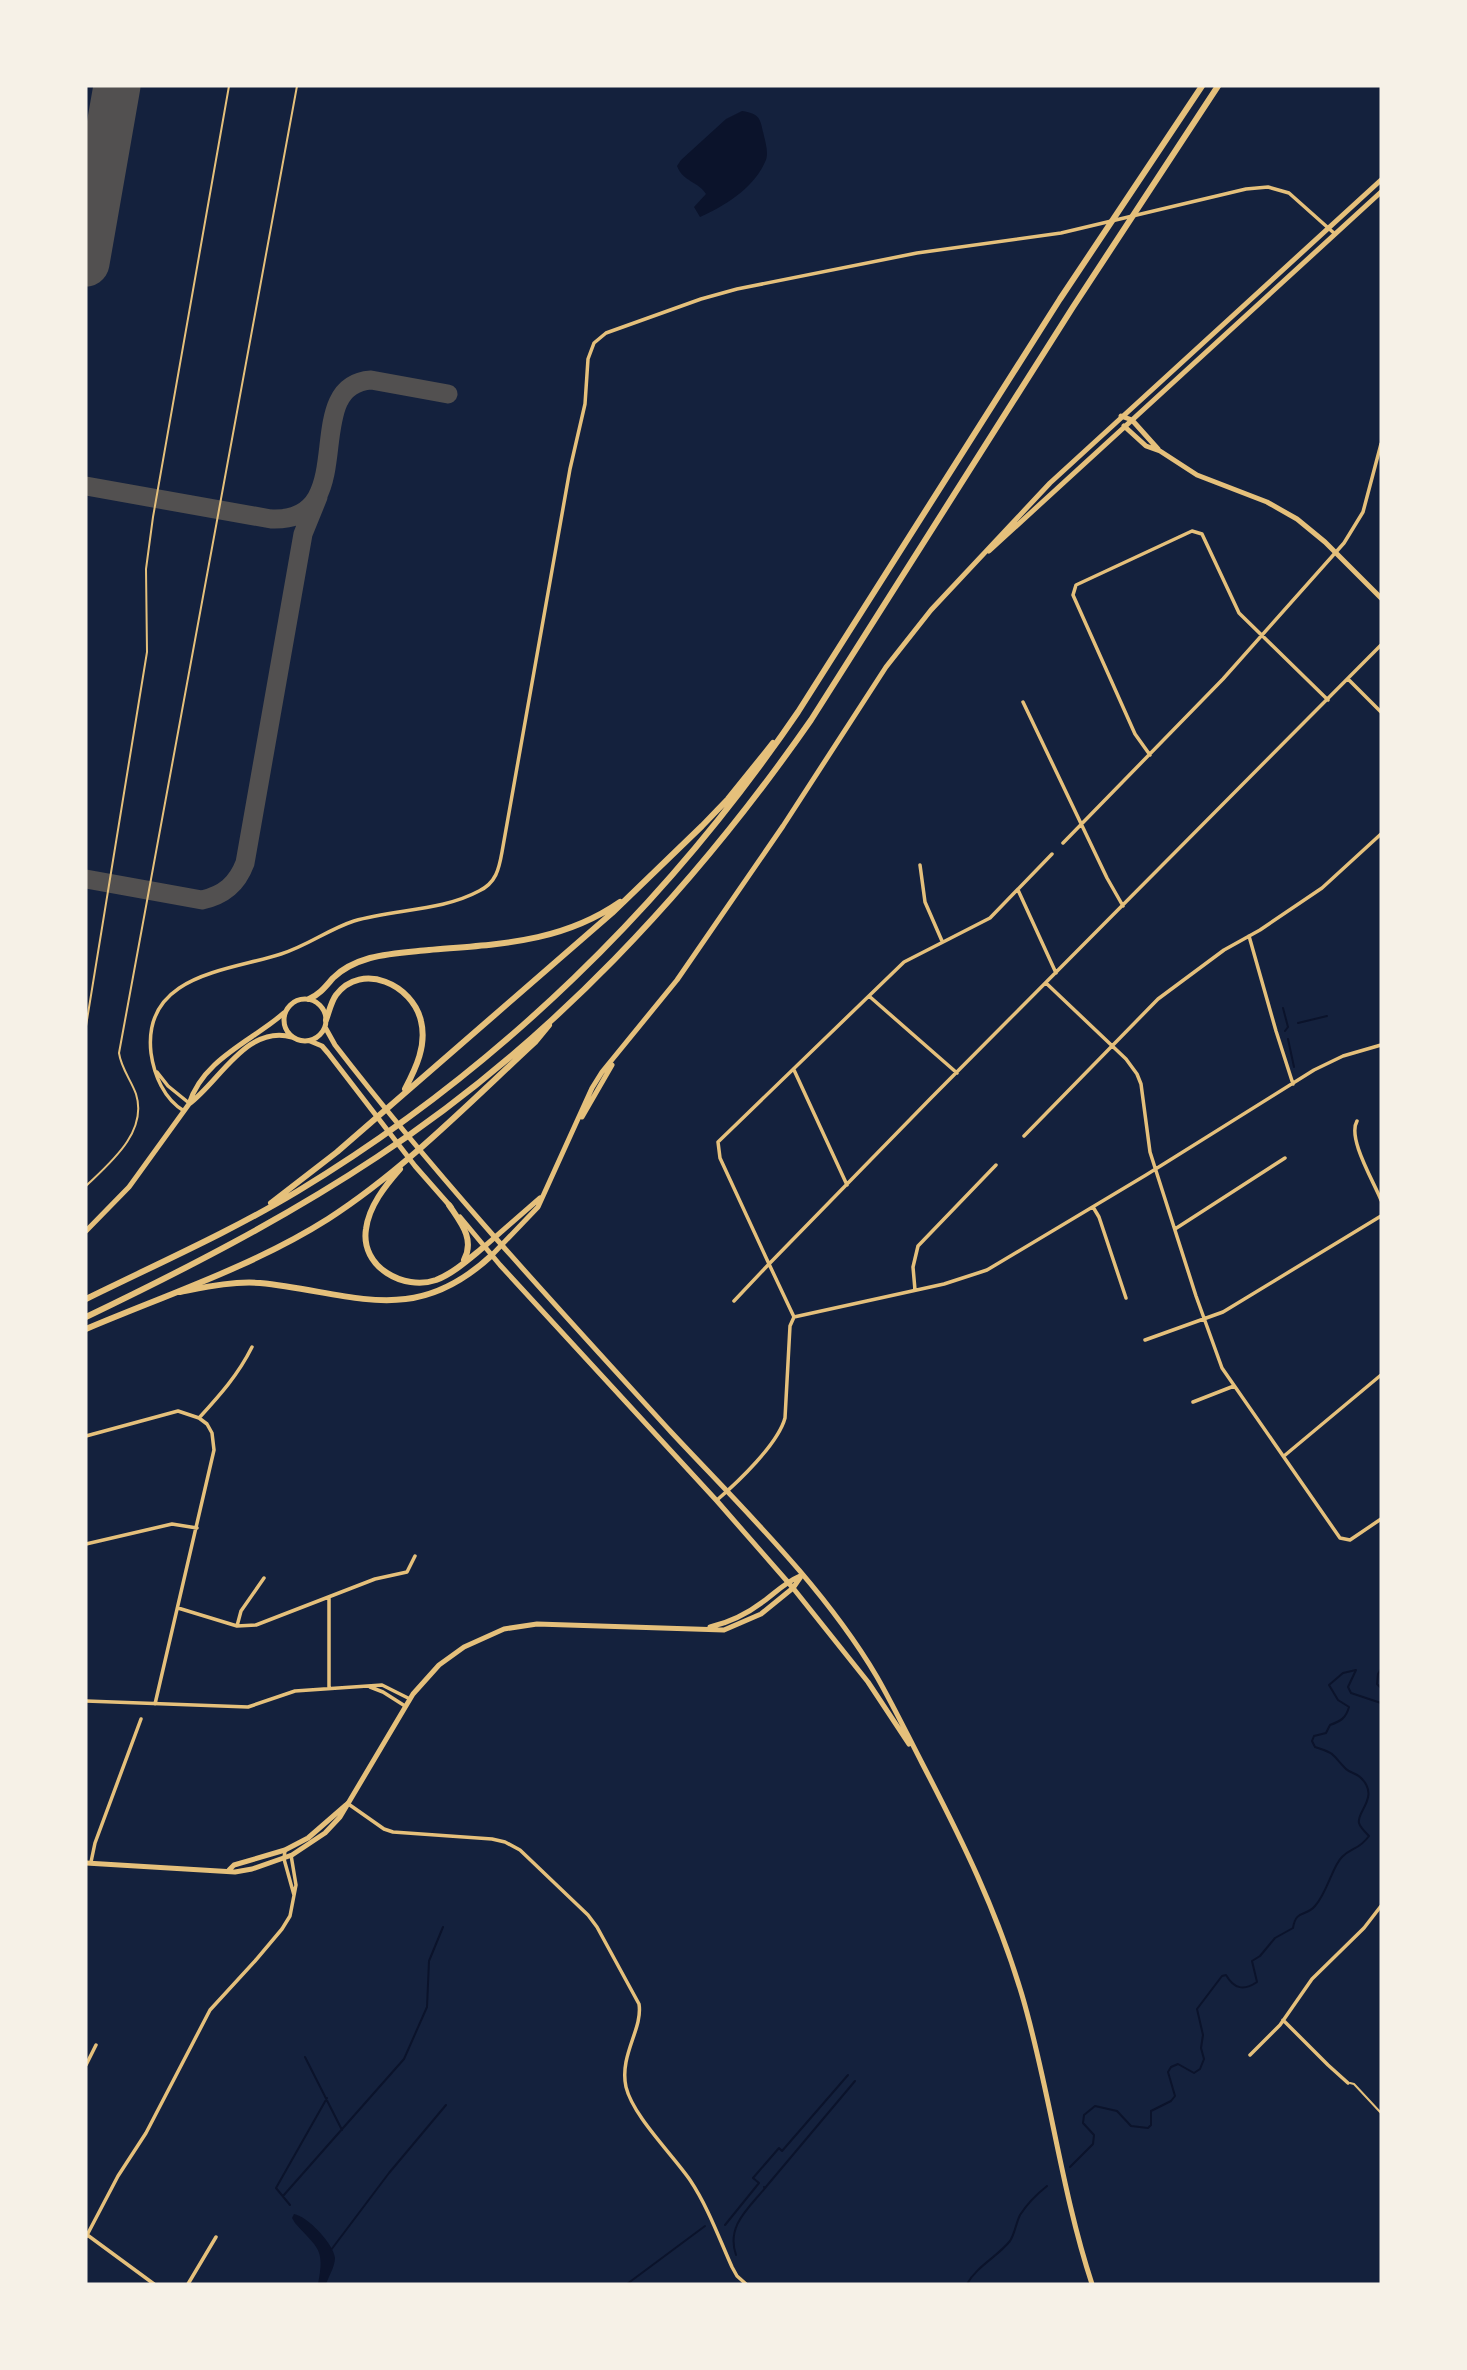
<svg xmlns="http://www.w3.org/2000/svg" width="1467" height="2370" viewBox="0 0 1467 2370" font-family="Commissioner,sans-serif">
  <rect width="100%" height="100%" fill="#14213d"/>
  <path fill="#0b132b" d="M 742,111 C 761,114 760,119 764,136 C 766,144 769,155 765,162 C 753,189 724,206 700,217 L 694,207 L 706,194 C 698,181 683,182 677,166 L 681,160 L 726,119 Z
    M 294,2214 C 307,2216 334,2244 335,2258 C 335,2266 329,2276 326,2284 L 318,2284 C 325,2248 318,2249 295,2223 L 292,2218 Z"/>
  <g fill="none" stroke-linecap="round" stroke-linejoin="round">
    <path stroke="#0b132b" stroke-width="2" d="M 1283,1008 L 1288,1027 L 1285,1031
      M 1298,1023 L 1327,1016
      M 1288,1039 L 1294,1067
      M 1381,1669 L 1378,1674 L 1377,1684 L 1381,1688
      M 305,2057 L 342,2130
      M 1070,2167 L 1093,2144 L 1094,2135 L 1083,2123 L 1084,2115 L 1095,2106 L 1117,2111 L 1131,2126 L 1148,2128 L 1151,2125 L 1151,2111 L 1171,2101 L 1175,2096 L 1168,2072 L 1171,2067 L 1178,2064 L 1194,2073 L 1200,2069 L 1204,2059 L 1201,2048 L 1203,2035 L 1197,2009 L 1222,1976 L 1226,1975 C 1234,1989 1244,1991 1257,1982 L 1252,1961 L 1260,1956 L 1275,1938 L 1293,1928 C 1296,1909 1306,1917 1315,1906 C 1327,1893 1333,1865 1342,1857 C 1352,1847 1359,1850 1369,1836 C 1366,1833 1360,1827 1359,1823 C 1356,1812 1381,1796 1360,1777 C 1356,1773 1350,1773 1346,1769 C 1331,1754 1337,1754 1315,1747 L 1312,1741 L 1314,1736 L 1326,1733 L 1330,1725 C 1341,1721 1346,1718 1349,1707 L 1338,1700 L 1329,1685 L 1343,1673 L 1356,1670 L 1348,1687 L 1351,1693 L 1381,1703
      M 765,2188 L 855,2081
      M 283,2196 L 404,2059 L 427,2007 L 429,1961 L 443,1927
      M 290,2205 L 276,2188 L 327,2098
      M 725,2225 L 759,2183 L 753,2178 L 779,2148 L 782,2151 L 848,2075
      M 331,2250 L 389,2173 L 446,2105
      M 736,2255 C 726,2226 748,2209 765,2188 L 764,2187
      M 627,2284 L 705,2226
      M 967,2284 C 977,2266 997,2257 1010,2241 C 1015,2233 1016,2223 1020,2215 C 1027,2204 1037,2194 1047,2186"/>
    <path stroke="#525050" stroke-width="19" d="M 86,486 L 271,519 C 364,523 297,385 371,380 L 448,394
      M 86,879 L 202,900 C 224,895 237,884 245,863 L 303,534 L 318,497"/>
    <path stroke="#525050" stroke-width="47" d="M 86,263 L 117,86"/>
    <path stroke="#e5c07b" stroke-width="2" d="M 86,1026 L 147,652 L 146,569 L 153,517 L 229,86
      M 86,1186 C 110,1163 148,1132 136,1094 C 131,1080 121,1068 119,1053 L 297,86
      M 1350,2083 L 1354,2084 L 1381,2113"/>
    <path stroke="#e5c07b" stroke-width="3.5" d="M 1348,679 L 1381,712
      M 1023,702 L 1107,878 L 1123,906
      M 1150,755 L 1135,734 L 1073,595 L 1076,585 L 1192,531 L 1202,534 L 1239,613 L 1328,700
      M 1063,843 L 1223,679 L 1344,543 L 1363,512 L 1381,444
      M 920,865 L 925,902 L 942,941
      M 1018,890 L 1056,973
      M 1249,936 L 1276,1031 L 1293,1084
      M 1046,983 L 1126,1059 L 1137,1074 L 1141,1084 L 1150,1152 L 1196,1296 L 1222,1368 L 1340,1538 L 1350,1540 L 1381,1519
      M 869,996 L 957,1073
      M 794,1070 L 847,1185
      M 157,1072 L 168,1086 L 189,1103
      M 184,1111 C 164,1099 154,1075 151,1053 C 142,974 229,971 281,954 C 307,946 329,929 354,921 C 395,909 442,911 479,891 C 496,883 499,869 502,852 L 570,469 L 585,404 L 588,359 L 594,343 L 606,333 L 701,299 L 737,289 L 917,253 L 1061,233 L 1246,189 L 1268,187 L 1289,193 L 1335,234
      M 1357,1121 C 1347,1138 1374,1182 1381,1200
      M 1024,1136 L 1158,999 L 1224,950 L 1260,930 L 1322,888 L 1381,834
      M 1093,1207 L 1099,1217 L 1126,1298
      M 1175,1229 L 1285,1158
      M 915,1290 L 913,1267 L 918,1246 L 996,1165
      M 734,1301 L 769,1264 L 720,1158 L 718,1142 L 904,962 L 990,918 L 1052,854
      M 794,1317 L 944,1284 L 987,1270 L 1146,1175 L 1314,1070 L 1343,1056 L 1381,1045
      M 1145,1340 L 1223,1312 L 1381,1216
      M 1193,1402 L 1234,1386
      M 199,1418 C 220,1395 238,1375 252,1347
      M 86,1436 L 178,1411 L 199,1418 L 207,1424 L 212,1433 L 214,1450 L 155,1704
      M 1284,1456 L 1381,1375
      M 717,1500 C 738,1482 778,1444 785,1418 L 790,1326 L 794,1317 L 769,1264 L 931,1098 L 1381,645
      M 86,1544 L 172,1524 L 197,1528
      M 329,1598 L 329,1687
      M 178,1608 L 237,1626 L 256,1625 L 375,1579 L 407,1572 L 415,1556
      M 237,1626 L 241,1611 L 264,1578
      M 370,1687 L 383,1692 L 405,1706
      M 86,1701 L 248,1707 L 295,1691 L 382,1685 L 410,1699
      M 347,1803 L 384,1829 L 393,1832 L 492,1839 L 505,1842 L 520,1850 L 588,1915 L 597,1927 L 639,2004 C 643,2029 619,2055 626,2087 C 633,2116 672,2154 690,2180 C 708,2207 719,2238 732,2267 L 737,2276 L 746,2284
      M 285,1850 L 284,1859 L 294,1895
      M 91,1862 L 95,1843 L 141,1719
      M 1283,2020 L 1328,2065 L 1348,2083
      M 1250,2055 L 1280,2025 L 1312,1979 L 1364,1928 L 1381,1906
      M 86,2065 L 96,2045
      M 86,2234 L 154,2284
      M 86,2237 L 118,2176 L 146,2133 L 210,2010 L 255,1961 L 282,1929 L 290,1916 L 296,1885 L 291,1855
      M 188,2284 L 216,2237"/>
    <path stroke="#e5c07b" stroke-width="5" d="M 1121,416 L 1132,420 L 1158,449
      M 1124,426 L 1146,446 L 1160,451 L 1197,475 L 1267,502 L 1297,519 L 1325,542 L 1381,598
      M 989,551 L 1381,192
      M 189,1104 C 220,1081 247,1024 292,1037
      M 582,1117 L 612,1065
      M 86,1231 L 129,1187 L 189,1104 C 203,1059 252,1041 284,1013
      M 485,1246 L 540,1198
      M 492,1255 L 538,1207 L 592,1088 L 602,1072 L 677,980 L 783,826 L 886,667 L 931,610 L 1050,483 L 1381,180
      M 710,1627 C 731,1622 747,1614 764,1601 C 776,1592 786,1582 800,1576
      M 86,1863 L 235,1872 L 252,1869 L 292,1855 L 325,1833 L 340,1817 L 413,1694 L 439,1665 L 464,1647 L 504,1629 L 537,1624 L 724,1630 L 761,1614 L 793,1588 L 802,1575
      M 229,1870 L 234,1865 L 285,1850 L 308,1838 L 346,1805"/>
    <path stroke="#e5c07b" stroke-width="5" d="M284 1020a21 21 0 1 1 42 0a21 21 0 1 1-42 0Z
      M 325,1027 L 335,1045 C 440,1181 556,1306 672,1433 C 743,1509 824,1587 877,1677 C 893,1705 907,1734 922,1763 C 962,1840 997,1911 1022,1995 C 1050,2090 1061,2190 1092,2284
      M 310,1041 L 322,1046 L 328,1053 L 415,1166 L 451,1207
      M 460,1217 L 500,1265 L 717,1501 L 793,1588 L 868,1682 L 909,1744"/>
    <path stroke="#e5c07b" stroke-width="6" d="M 309,999 C 320,994 325,987 333,978 C 344,967 356,962 370,958 C 389,953 410,952 429,950 C 498,944 561,943 620,902
      M 326,1020 C 329,1012 331,1002 336,995 C 362,961 413,985 421,1021 C 427,1045 416,1068 405,1089
      M 400,1169 C 385,1186 369,1206 366,1229 C 360,1267 404,1291 436,1280 C 454,1273 470,1258 485,1246
      M 271,1203 L 337,1152 L 612,913 L 702,826 L 728,799 L 773,743
      M 449,1205 C 461,1223 475,1239 464,1260
      M 180,1292 C 206,1287 233,1281 260,1283 C 352,1292 413,1329 492,1255
      M 86,1299 C 157,1264 230,1232 298,1191 C 498,1070 667,904 798,712 L 1060,299 L 1202,86
      M 86,1317 C 186,1269 285,1218 377,1157 C 549,1044 694,888 811,720 L 1073,307 L 1218,86
      M 86,1329 C 166,1295 254,1266 328,1219 C 404,1170 469,1103 535,1042 L 549,1025"/>
  </g>
  <rect width="1467" height="2370" fill="none" stroke="#f6f1e7" stroke-width="175"/>
</svg>
